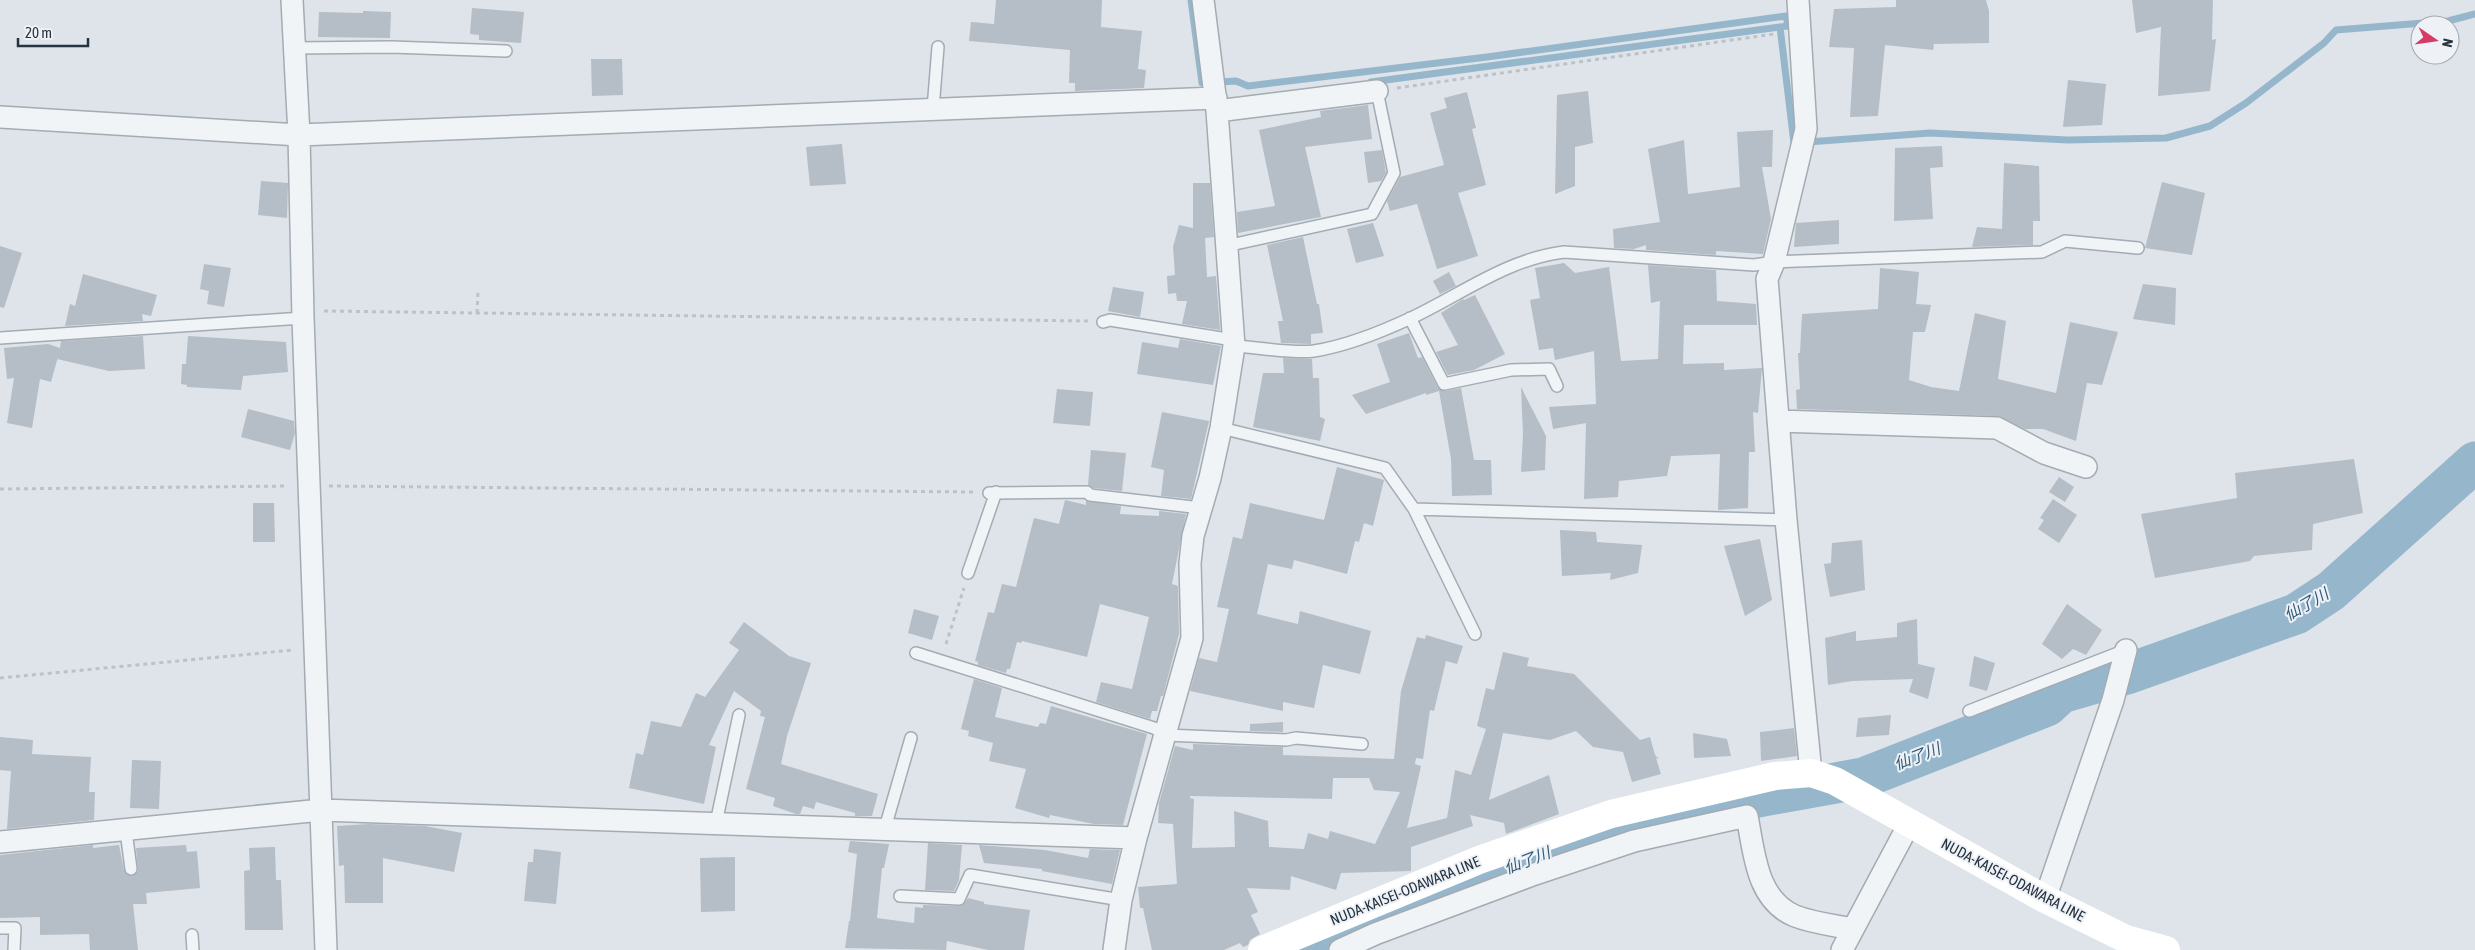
<svg xmlns="http://www.w3.org/2000/svg" width="2475" height="950" viewBox="0 0 2475 950" font-family="'Asap Condensed','Noto Sans JP',sans-serif">
  <rect width="100%" height="100%" fill="#dee4e9"/>
  <g fill="none" stroke-linecap="round" stroke-linejoin="round">
    <path stroke="#96b7cb" stroke-width="7" d="M 1191,0 L 1202,83 L 1236,81 L 1248,86 L 1487,57 L 1786,16 L 1788,26 L 1780,27 L 1794,143 L 1930,133 L 2068,140 L 2166,138 L 2210,126 L 2246,103 L 2324,43 L 2336,30 L 2448,21 L 2475,14
      M 1371,82 L 1780,27"/>
    <path stroke="#96b7cb" stroke-width="41" d="M 1308,950 L 1394,911 L 1608,829 L 1747,799 L 1863,778 L 2047,706 L 2061,693 L 2130,673 L 2296,614 L 2331,591 L 2475,462"/>
  </g>
  <path fill="#b5bdc6" fill-rule="evenodd" d="M 996,0 L 1102,0 L 1101,27 L 1142,31 L 1138,69 L 1146,70 L 1144,88 L 1075,91 L 1075,83 L 1069,83 L 1070,50 L 969,41 L 971,22 L 994,24 Z
    M 1896,0 L 1986,0 L 1989,11 L 1989,43 L 1934,44 L 1933,50 L 1885,45 L 1878,116 L 1850,117 L 1854,48 L 1829,47 L 1834,9 L 1896,7 Z
    M 2132,0 L 2213,0 L 2212,40 L 2216,39 L 2210,91 L 2158,96 L 2161,27 L 2136,33 Z
    M 472,8 L 524,12 L 521,43 L 479,40 L 479,35 L 470,34 Z
    M 363,11 L 391,12 L 390,38 L 318,37 L 319,12 L 363,13 Z
    M 591,59 L 622,59 L 623,95 L 592,96 Z
    M 2068,80 L 2106,84 L 2102,125 L 2063,127 Z
    M 1588,91 L 1593,143 L 1575,147 L 1575,186 L 1555,194 L 1557,95 Z
    M 1467,92 L 1476,128 L 1472,129 L 1486,185 L 1458,193 L 1478,256 L 1437,269 L 1417,204 L 1390,211 L 1387,201 L 1400,177 L 1444,165 L 1430,113 L 1447,108 L 1444,98 Z
    M 1368,105 L 1372,139 L 1305,147 L 1321,217 L 1238,233 L 1237,212 L 1275,206 L 1259,130 L 1321,117 L 1320,111 Z
    M 1773,130 L 1772,167 L 1762,167 L 1771,219 L 1763,254 L 1716,251 L 1716,255 L 1646,250 L 1646,245 L 1634,249 L 1614,248 L 1613,229 L 1660,222 L 1648,149 L 1684,140 L 1688,194 L 1740,187 L 1737,132 Z
    M 842,144 L 846,184 L 810,186 L 806,147 Z
    M 1942,146 L 1943,167 L 1930,168 L 1933,219 L 1894,221 L 1895,148 Z
    M 1382,150 L 1386,173 L 1381,181 L 1368,183 L 1364,152 Z
    M 2004,163 L 2039,166 L 2040,221 L 2033,221 L 2033,245 L 1972,247 L 1977,227 L 2002,229 Z
    M 261,181 L 288,183 L 287,218 L 258,215 Z
    M 2162,182 L 2205,193 L 2192,255 L 2145,248 Z
    M 1193,183 L 1210,183 L 1214,237 L 1205,238 L 1207,277 L 1216,276 L 1220,330 L 1182,324 L 1187,301 L 1177,301 L 1176,293 L 1168,294 L 1167,276 L 1175,275 L 1173,247 L 1179,225 L 1193,228 Z
    M 1839,220 L 1839,244 L 1794,247 L 1796,223 Z
    M 1373,223 L 1384,256 L 1356,263 L 1347,229 Z
    M 1303,237 L 1317,304 L 1319,304 L 1323,333 L 1311,334 L 1311,344 L 1281,343 L 1278,321 L 1283,321 L 1267,245 Z
    M 0,246 L 22,253 L 4,308 L 0,307 Z
    M 1564,263 L 1575,273 L 1609,267 L 1621,361 L 1658,359 L 1660,301 L 1651,303 L 1648,265 L 1716,270 L 1717,301 L 1756,304 L 1757,325 L 1684,325 L 1683,364 L 1724,363 L 1724,370 L 1762,368 L 1758,413 L 1753,412 L 1755,452 L 1749,452 L 1748,508 L 1718,510 L 1720,454 L 1671,456 L 1667,476 L 1619,481 L 1618,497 L 1584,499 L 1586,423 L 1553,429 L 1549,407 L 1596,404 L 1594,351 L 1555,360 L 1553,348 L 1539,350 L 1530,300 L 1540,298 L 1535,268 Z
    M 204,264 L 231,268 L 224,307 L 207,304 L 209,291 L 200,289 Z
    M 1880,268 L 1919,272 L 1916,304 L 1931,305 L 1925,332 L 1913,332 L 1909,380 L 1931,387 L 1959,391 L 1975,313 L 2006,321 L 1998,379 L 2056,393 L 2070,322 L 2118,332 L 2102,385 L 2087,383 L 2076,441 L 2043,429 L 2025,429 L 1997,416 L 1797,409 L 1796,390 L 1800,389 L 1798,353 L 1800,353 L 1802,314 L 1878,309 Z
    M 1449,272 L 1456,286 L 1440,294 L 1433,281 Z
    M 83,274 L 157,295 L 151,316 L 142,314 L 143,321 L 65,326 L 70,304 L 75,306 Z
    M 2143,284 L 2176,288 L 2175,325 L 2133,319 Z
    M 1113,287 L 1144,292 L 1140,317 L 1108,311 Z
    M 1475,295 L 1505,354 L 1474,370 L 1448,375 L 1436,352 L 1458,345 L 1441,313 L 1463,299 L 1464,300 Z
    M 1409,333 L 1418,358 L 1422,357 L 1438,388 L 1445,391 L 1461,388 L 1474,460 L 1491,460 L 1492,495 L 1452,496 L 1451,459 L 1439,391 L 1426,395 L 1426,393 L 1366,414 L 1352,395 L 1390,382 L 1377,344 Z
    M 143,336 L 145,369 L 109,371 L 57,359 L 58,357 L 51,382 L 40,379 L 32,428 L 7,423 L 14,378 L 7,379 L 4,348 L 48,344 L 60,348 L 61,341 Z
    M 188,336 L 286,342 L 288,372 L 243,376 L 241,390 L 187,387 L 187,385 L 181,384 L 182,364 L 186,364 Z
    M 1180,339 L 1221,346 L 1213,385 L 1137,374 L 1142,342 L 1178,348 Z
    M 1283,358 L 1312,359 L 1313,378 L 1319,378 L 1320,417 L 1325,419 L 1320,441 L 1253,427 L 1263,373 L 1284,373 Z
    M 1521,387 L 1546,436 L 1545,470 L 1521,472 L 1523,434 Z
    M 1057,389 L 1093,392 L 1090,426 L 1053,423 Z
    M 248,409 L 294,421 L 295,433 L 290,450 L 241,437 Z
    M 1162,412 L 1209,421 L 1191,499 L 1161,496 L 1164,470 L 1151,467 Z
    M 1091,450 L 1126,453 L 1122,491 L 1093,488 L 1088,485 Z
    M 2354,459 L 2363,513 L 2313,524 L 2312,550 L 2254,556 L 2250,561 L 2155,578 L 2141,514 L 2237,498 L 2235,473 Z
    M 1337,467 L 1384,480 L 1373,526 L 1364,523 L 1359,542 L 1355,541 L 1347,574 L 1294,560 L 1292,569 L 1268,564 L 1257,614 L 1298,624 L 1300,611 L 1371,631 L 1360,674 L 1323,665 L 1314,708 L 1283,702 L 1283,711 L 1190,691 L 1199,658 L 1217,662 L 1229,609 L 1217,607 L 1233,537 L 1242,539 L 1250,503 L 1324,520 Z
    M 2059,477 L 2074,487 L 2065,502 L 2049,492 Z
    M 2053,499 L 2077,515 L 2059,543 L 2038,529 L 2044,520 L 2040,518 Z
    M 1065,500 L 1086,505 L 1086,501 L 1121,506 L 1120,514 L 1159,516 L 1159,511 L 1186,514 L 1172,584 L 1178,586 L 1179,634 L 1163,696 L 1161,696 L 1157,711 L 1152,711 L 1150,719 L 1096,702 L 1101,682 L 1132,689 L 1149,617 L 1100,604 L 1087,657 L 1022,641 L 1021,643 L 1017,642 L 1010,669 L 1007,669 L 1006,673 L 978,665 L 978,662 L 975,661 L 988,612 L 994,613 L 1002,584 L 1016,587 L 1034,518 L 1059,524 Z
    M 253,503 L 274,503 L 275,542 L 253,542 Z
    M 1560,530 L 1596,532 L 1597,542 L 1642,545 L 1638,573 L 1610,580 L 1611,573 L 1562,576 Z
    M 1760,539 L 1772,600 L 1745,616 L 1724,546 Z
    M 1862,540 L 1865,590 L 1830,597 L 1824,564 L 1831,563 L 1832,543 Z
    M 2067,604 L 2102,630 L 2086,655 L 2073,649 L 2062,659 L 2042,644 Z
    M 914,609 L 939,616 L 932,640 L 908,633 Z
    M 1917,619 L 1918,664 L 1935,668 L 1928,699 L 1909,692 L 1913,679 L 1852,681 L 1828,685 L 1825,638 L 1856,631 L 1856,641 L 1897,637 L 1897,623 Z
    M 744,622 L 789,656 L 811,663 L 787,736 L 781,764 L 878,794 L 872,816 L 855,816 L 855,813 L 816,802 L 814,809 L 803,806 L 800,814 L 796,814 L 773,806 L 775,798 L 746,789 L 765,717 L 760,716 L 761,711 L 734,691 L 709,745 L 716,747 L 704,804 L 629,788 L 636,753 L 643,755 L 651,721 L 681,727 L 696,693 L 705,697 L 739,650 L 729,643 Z
    M 1426,635 L 1463,646 L 1457,664 L 1446,661 L 1434,711 L 1430,710 L 1423,759 L 1416,758 L 1415,764 L 1421,766 L 1407,828 L 1447,818 L 1455,770 L 1471,775 L 1486,729 L 1477,726 L 1486,688 L 1494,690 L 1503,652 L 1529,658 L 1527,666 L 1574,674 L 1640,740 L 1650,737 L 1655,755 L 1659,759 L 1656,758 L 1661,774 L 1632,782 L 1623,752 L 1593,747 L 1576,731 L 1550,740 L 1503,733 L 1489,800 L 1549,775 L 1559,814 L 1506,834 L 1504,823 L 1470,815 L 1473,826 L 1411,847 L 1411,871 L 1341,873 L 1336,890 L 1291,876 L 1290,890 L 1247,888 L 1258,912 L 1251,915 L 1260,934 L 1250,940 L 1248,945 L 1243,947 L 1240,943 L 1224,950 L 1152,950 L 1143,908 L 1140,908 L 1138,887 L 1177,884 L 1173,824 L 1158,823 L 1159,803 L 1175,746 L 1193,750 L 1193,744 L 1283,747 L 1283,755 L 1394,759 L 1401,691 L 1417,637 L 1425,639 ZM 1333,778 L 1369,778 L 1374,790 L 1400,792 L 1375,844 L 1330,831 L 1328,839 L 1308,833 L 1304,849 L 1269,847 L 1268,821 L 1234,811 L 1235,847 L 1192,848 L 1194,799 L 1190,798 L 1190,796 L 1332,799 Z
    M 1974,656 L 1995,663 L 1987,691 L 1969,686 Z
    M 974,679 L 1002,688 L 995,717 L 1038,727 L 1040,723 L 1046,724 L 1051,706 L 1147,734 L 1123,825 L 1094,824 L 1050,815 L 1049,818 L 1015,808 L 1026,769 L 989,761 L 993,743 L 968,736 L 969,731 L 961,729 Z
    M 1891,715 L 1889,735 L 1856,737 L 1858,718 Z
    M 1283,722 L 1283,732 L 1250,731 L 1250,724 Z
    M 1794,728 L 1797,756 L 1761,761 L 1760,732 Z
    M 1693,733 L 1727,739 L 1731,756 L 1694,758 Z
    M 0,737 L 33,740 L 32,754 L 91,757 L 89,792 L 95,792 L 94,820 L 7,829 L 11,771 L 0,770 Z
    M 132,760 L 161,761 L 159,809 L 130,808 Z
    M 369,824 L 425,826 L 462,833 L 454,872 L 383,858 L 383,903 L 345,903 L 344,865 L 339,866 L 337,826 Z
    M 850,841 L 889,844 L 884,868 L 882,868 L 877,918 L 914,923 L 915,907 L 923,908 L 923,905 L 959,906 L 963,905 L 968,898 L 984,902 L 984,904 L 1030,910 L 1024,950 L 988,950 L 947,941 L 946,950 L 845,948 L 849,921 L 850,921 L 857,854 L 848,852 Z
    M 928,843 L 962,845 L 959,880 L 954,891 L 925,890 Z
    M 93,845 L 93,848 L 119,845 L 124,870 L 131,876 L 138,871 L 136,848 L 186,845 L 187,852 L 197,851 L 200,888 L 146,893 L 147,904 L 133,904 L 138,950 L 90,950 L 89,934 L 40,935 L 40,917 L 0,918 L 0,855 Z
    M 979,845 L 1045,850 L 1088,858 L 1090,849 L 1120,850 L 1112,884 L 1042,871 L 1042,869 L 984,863 Z
    M 275,847 L 276,880 L 281,880 L 283,930 L 245,930 L 244,871 L 250,870 L 249,848 Z
    M 534,849 L 561,852 L 556,904 L 524,901 L 528,862 L 533,862 Z
    M 735,857 L 735,911 L 701,912 L 700,858 Z"/>
  <g fill="none" stroke-linecap="round" stroke-linejoin="round">
    <defs>
      <path id="service" d="M 294,48 L 391,47 L 506,51
        M 933,109 L 938,47
        M 1226,246 L 1372,214 L 1394,173 L 1377,91
        M 1410,318 L 1444,384 L 1511,370 L 1549,369 L 1557,386
        M 1103,322 L 1110,320 L 1233,340
        M 0,338 L 303,318
        M 1234,346 C 1256,347 1293,354 1314,351 C 1346,346 1381,332 1411,318 C 1462,294 1507,259 1564,252 L 1754,265 L 1774,262 L 2042,252 L 2065,241 L 2138,248
        M 1221,428 L 1385,468 L 1414,509 L 1475,634
        M 989,493 L 1087,492 L 1090,495 L 1201,508
        M 1414,509 L 1786,520
        M 968,573 L 996,492
        M 916,653 L 1154,728 L 1166,735 L 1286,740 L 1296,738 L 1362,744
        M 1969,711 L 2126,650
        M 716,823 L 739,715
        M 885,828 L 911,738
        M 126,831 L 131,869
        M 900,896 L 959,899 L 970,875 L 1121,900
        M 0,928 L 15,928 L 14,950
        M 192,935 L 193,950"/>
      <path id="minor" d="M 292,0 L 299,135 L 303,318 L 326,950
        M 1798,0 L 1806,129 L 1774,262 L 1767,279 L 1786,520 L 1811,773
        M 1217,111 L 1377,91
        M 0,117 L 299,135 L 1216,98
        M 1778,421 L 1997,428 L 2044,453 L 2086,467
        M 0,842 L 321,810 L 1136,838
        M 2045,899 L 2113,700 L 2126,650
        M 1114,950 L 1121,900 L 1136,838 L 1192,638 L 1190,563 L 1193,536 L 1210,478 L 1221,428 L 1234,346 L 1217,111 L 1203,0
        M 1340,950 L 1375,934 L 1535,874 L 1634,841 L 1747,816 C 1754,851 1756,900 1795,916 C 1813,923 1833,925 1852,929
        M 1842,950 L 1909,824"/>
    </defs>
    <use href="#service" stroke="#a3abb3" stroke-width="14"/>
    <use href="#minor" stroke="#a3abb3" stroke-width="24"/>
    <path stroke="#bcc2c8" stroke-width="3" stroke-dasharray="4 4" stroke-linecap="butt" d="M 1397,88 L 1774,34
      M 324,311 L 1088,321
      M 477,313 L 478,291
      M 329,486 L 973,492
      M 0,489 L 288,486
      M 946,644 L 964,588
      M 0,678 L 293,650"/>
    <use href="#service" stroke="#f1f4f7" stroke-width="11"/>
    <use href="#minor" stroke="#f1f4f7" stroke-width="21"/>
    <path stroke="#fff" stroke-width="28" d="M 1262,950 L 1479,860 L 1611,814 L 1775,776 L 1811,773 L 1835,781 L 2045,899 L 2126,939 L 2166,950"/>
  </g>
  <g text-anchor="middle" stroke-width="4" stroke-linejoin="round" paint-order="stroke">
    <g font-size="15" fill="#263341" stroke="#eef2f6">
      <text transform="translate(2013 880) rotate(28)" y="5">NUDA-KAISEI-ODAWARA LINE</text>
      <text transform="translate(1405 891) rotate(-22)" y="5">NUDA-KAISEI-ODAWARA LINE</text>
    </g>
    <g font-size="16" font-style="italic" fill="#2e5877" stroke="#eef2f6">
      <text transform="translate(2306 604) rotate(-30)" y="6">仙了川</text>
      <text transform="translate(1917 756) rotate(-21)" y="6">仙了川</text>
      <text transform="translate(1527 860) rotate(-21)" y="6">仙了川</text>
    </g>
  </g>
  <g transform="translate(2435 40) rotate(103)"><circle r="24" fill="#eef2f6" stroke="#9ea6ae"/>
  <path d="M0-4L9 19L0 12L-9 19Z" fill="#d73a66"/>
  <text y="-8" font-size="14" font-weight="bold" text-anchor="middle" fill="#263341">N</text>
  </g>
  <path d="M18 38v8h70v-8" fill="none" stroke="#263341" stroke-width="2.5"/>
  <text x="25" y="38" font-size="15" fill="#263341" stroke="#eef2f6" stroke-width="4" paint-order="stroke">20 m</text>
</svg>
